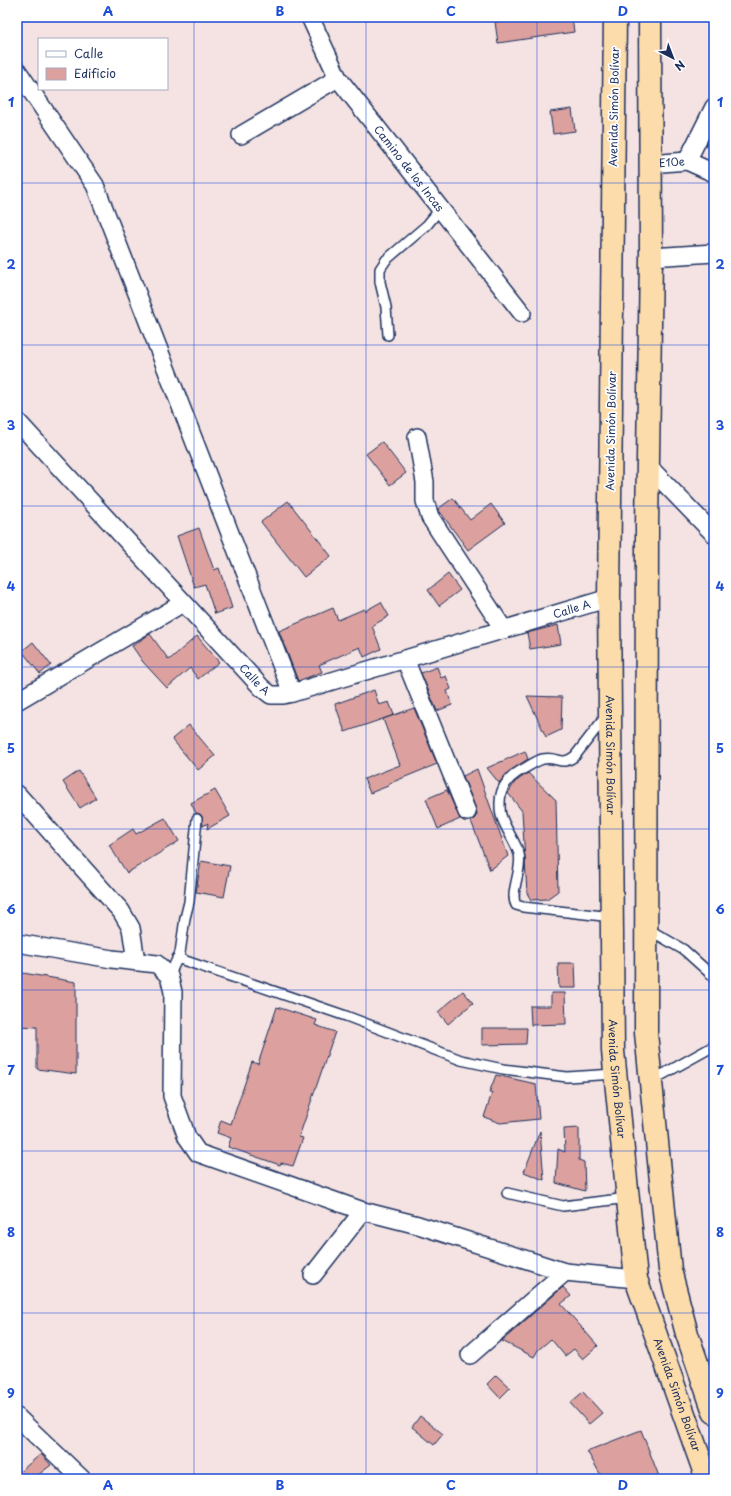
<svg xmlns="http://www.w3.org/2000/svg" width="731" height="1496" viewBox="0 0 731 1496" font-family="'Playpen Sans',sans-serif">
  <rect width="100%" height="100%" fill="#f4e3e2"/>
  <filter id="ink" filterUnits="userSpaceOnUse"><feTurbulence type="fractalNoise" baseFrequency=".025" numOctaves="2"/><feDisplacementMap in="SourceGraphic" scale="8" xChannelSelector="R" yChannelSelector="G"/><feConvolveMatrix kernelMatrix="1 2 1 2 8 2 1 2 1" color-interpolation-filters="sRGB"/></filter>
  <g filter="url(#ink)">
    <path fill="#dca19e" stroke="#1b2f5e" d="M 527,17 L 572,17 L 574,32 L 498,43 L 495,22 Z
      M 572,109 L 575,131 L 553,134 L 550,112 Z
      M 382,442 L 406,473 L 390,485 L 366,454 Z
      M 453,498 L 470,520 L 491,504 L 505,523 L 468,550 L 438,509 Z
      M 288,501 L 331,556 L 304,577 L 261,522 Z
      M 199,528 L 214,570 L 219,568 L 232,608 L 215,614 L 205,584 L 194,587 L 177,536 Z
      M 448,574 L 460,590 L 439,606 L 428,590 Z
      M 381,602 L 389,616 L 372,626 L 381,649 L 364,657 L 360,647 L 319,665 L 322,672 L 298,681 L 279,631 L 333,608 L 338,620 L 364,609 L 365,611 Z
      M 558,625 L 561,644 L 530,649 L 527,633 Z
      M 150,634 L 169,660 L 197,636 L 219,662 L 198,679 L 190,668 L 167,688 L 143,662 L 132,646 Z
      M 33,642 L 51,665 L 40,674 L 22,651 Z
      M 437,667 L 441,678 L 446,676 L 451,689 L 447,691 L 452,705 L 437,711 L 421,673 Z
      M 374,690 L 379,705 L 389,702 L 394,715 L 345,732 L 335,704 Z
      M 527,696 L 562,697 L 561,730 L 546,737 Z
      M 414,708 L 437,764 L 388,784 L 388,786 L 370,793 L 364,779 L 400,765 L 383,719 Z
      M 189,725 L 215,756 L 198,770 L 172,739 Z
      M 525,751 L 528,759 L 508,772 L 499,783 L 487,768 Z
      M 477,769 L 508,856 L 490,870 L 471,821 L 475,818 L 477,814 L 476,809 L 463,776 Z
      M 79,771 L 96,798 L 80,808 L 63,782 Z
      M 528,773 L 556,800 L 558,891 L 547,899 L 531,900 L 527,893 L 522,811 L 508,793 L 515,782 Z
      M 215,790 L 230,816 L 207,829 L 208,823 L 203,826 L 202,816 L 200,814 L 196,813 L 191,803 Z
      M 447,790 L 460,819 L 438,829 L 426,799 Z
      M 165,818 L 179,841 L 127,873 L 109,845 L 133,829 L 136,834 Z
      M 201,861 L 230,866 L 224,897 L 196,892 Z
      M 558,963 L 575,963 L 576,988 L 559,988 Z
      M 17,972 L 76,982 L 76,1074 L 37,1069 L 37,1027 L 17,1026 Z
      M 463,991 L 473,1003 L 448,1024 L 438,1012 Z
      M 551,993 L 565,993 L 566,1024 L 531,1025 L 530,1006 L 551,1006 Z
      M 277,1007 L 317,1020 L 315,1025 L 335,1032 L 299,1137 L 303,1138 L 293,1166 L 281,1163 L 280,1165 L 228,1147 L 231,1138 L 217,1133 L 221,1120 L 231,1124 L 252,1062 L 258,1064 Z
      M 482,1028 L 527,1028 L 526,1044 L 482,1045 Z
      M 496,1075 L 536,1084 L 539,1119 L 500,1123 L 484,1117 L 492,1093 L 489,1093 Z
      M 579,1128 L 579,1160 L 584,1162 L 585,1191 L 556,1183 L 558,1149 L 565,1152 L 564,1129 Z
      M 540,1131 L 544,1180 L 524,1172 Z
      M 563,1287 L 571,1296 L 561,1304 L 598,1346 L 583,1359 L 574,1349 L 565,1356 L 551,1339 L 538,1350 L 534,1357 L 502,1341 Z
      M 496,1375 L 510,1388 L 500,1398 L 487,1384 Z
      M 583,1392 L 602,1413 L 589,1424 L 570,1403 Z
      M 420,1416 L 443,1434 L 434,1445 L 412,1427 Z
      M 641,1430 L 660,1479 L 603,1479 L 587,1451 Z
      M 41,1454 L 51,1465 L 33,1479 L 17,1479 L 17,1474 Z"/>
    <g fill="none" stroke-linecap="round" stroke-linejoin="round">
      <defs>
        <path id="lane" d="M 388,335 L 386,307 L 380,282 L 380,269 L 386,260 L 427,225 L 440,209
          M 606,716 L 575,756 C 561,767 558,756 543,759 C 538,760 532,764 527,767 C 511,775 500,785 500,803 C 500,807 500,812 501,815 C 505,829 515,840 519,854 C 523,869 509,893 516,905 L 523,907 L 612,917
          M 648,929 L 684,950 L 714,977
          M 177,958 L 346,1016 L 461,1060 L 503,1069 L 567,1077 L 615,1074
          M 169,976 L 180,953 L 185,918 L 189,902 L 197,819
          M 651,1081 L 714,1046
          M 507,1193 L 563,1206 L 628,1198"/>
        <g id="street">
          <path id="s1" d="M 310,17 L 338,78 L 522,313"/>
          <path d="M 17,70 L 95,185 L 292,693"/>
          <path d="M 241,135 L 338,78"/>
          <path d="M 687,161 L 714,107"/>
          <path id="s2" d="M 650,164 L 687,161 L 714,173"/>
          <path d="M 651,257 L 714,253"/>
          <path id="s3" d="M 17,421 L 262,688 L 271,695 L 283,695 L 292,693 L 609,598"/>
          <path d="M 417,437 L 425,482 L 425,501 L 430,517 L 504,630"/>
          <path d="M 648,466 L 714,534"/>
          <path d="M 405,659 L 467,812"/>
          <path d="M 17,701 L 183,603"/>
          <path d="M 17,794 L 121,911 L 131,928 L 136,961"/>
          <path d="M 17,943 L 112,959 L 157,964 L 169,976 L 173,992 L 172,1096 L 187,1137 L 198,1153 L 363,1211 L 418,1225 L 565,1272 L 636,1279"/>
          <path d="M 313,1275 L 363,1211"/>
          <path d="M 470,1355 L 565,1272"/>
          <path d="M 17,1417 L 82,1479"/>
        </g>
        <g id="highway">
          <path id="s4" d="M 615,17 L 609,598 L 613,1051 L 636,1279 L 707,1479"/>
          <path d="M 650,17 L 651,257 L 647,526 L 646,1033 L 670,1270 L 687,1334 L 714,1412"/>
        </g>
      </defs>
      <use href="#lane" stroke="#1b2f5e" stroke-width="12"/>
      <use href="#street" stroke="#1b2f5e" stroke-width="20"/>
      <use href="#highway" stroke="#1b2f5e" stroke-width="25"/>
      <use href="#lane" stroke="#fff" stroke-width="9"/>
      <use href="#street" stroke="#fff" stroke-width="17"/>
      <use href="#highway" stroke="#fddcac" stroke-width="22"/>
    </g>
  </g>
  <path fill="none" stroke="#1d4ed8" stroke-width="1" stroke-opacity="0.55" d="M 194,17 L 194,1479M 366,17 L 366,1479M 537,17 L 537,1479M 17,183 L 714,183M 17,345 L 714,345M 17,506 L 714,506M 17,667 L 714,667M 17,829 L 714,829M 17,990 L 714,990M 17,1151 L 714,1151M 17,1313 L 714,1313"/>
  <g text-anchor="middle" stroke-width="3.5" stroke-linejoin="round" paint-order="stroke">
    <g font-size="11" fill="#1b2f5e" stroke="#fff">
      <text transform="translate(614 107) rotate(-89)" y="4">Avenida Simón Bolívar</text>
      <text dy="4" stroke="none"><textPath href="#s2" startOffset="22">E10e</textPath></text>
      <text dy="4" stroke="none"><textPath href="#s1" startOffset="182">Camino de los Incas</textPath></text>
      <text transform="translate(611 431) rotate(-89)" y="4">Avenida Simón Bolívar</text>
      <text dy="4" stroke="none"><textPath href="#s3" startOffset="687">Calle A</textPath></text>
      <text dy="4" stroke="none"><textPath href="#s3" startOffset="351">Calle A</textPath></text>
      <text dy="4" stroke="none"><textPath href="#s4" startOffset="738">Avenida Simón Bolívar</textPath></text>
      <text dy="4" stroke="none"><textPath href="#s4" startOffset="1062">Avenida Simón Bolívar</textPath></text>
      <text dy="4" stroke="none"><textPath href="#s4" startOffset="1386">Avenida Simón Bolívar</textPath></text>
    </g>
  </g>
  <rect width="731" height="1496" fill="none" stroke="#fff" stroke-width="44"/>
  <rect x="38" y="38" width="130" height="52" fill="#ffffff" stroke="#a4acbf"/>
  <rect x="46" y="51" width="20" height="6" fill="#ffffff" stroke="#a4acbf"/>
  <text x="74" y="58" font-size="12" fill="#1b2f5e">Calle</text>
  <rect x="46" y="68" width="20" height="12" fill="#dca19e" stroke="#a4acbf"/>
  <text x="74" y="78" font-size="12" fill="#1b2f5e">Edificio</text>
  <g transform="translate(673 58) rotate(138)" stroke="#ffffff" stroke-width="3" paint-order="stroke">
  <path d="M0-3L7 15L0 10L-7 15Z" fill="#1b2f5e"/>
  <text y="-6" font-size="11" font-weight="bold" text-anchor="middle" fill="#1b2f5e">N</text>
  </g>
  <rect x="22" y="22" width="687" height="1452" fill="none" stroke="#1d4ed8" stroke-width="1.5"/>
  <g font-size="13" text-anchor="middle" font-weight="bold" fill="#1d4ed8">
    <text x="108" y="16">A</text>
    <text x="280" y="16">B</text>
    <text x="451" y="16">C</text>
    <text x="623" y="16">D</text>
    <text x="11" y="107">1</text>
    <text x="720" y="107">1</text>
    <text x="11" y="269">2</text>
    <text x="720" y="269">2</text>
    <text x="11" y="430">3</text>
    <text x="720" y="430">3</text>
    <text x="11" y="591">4</text>
    <text x="720" y="591">4</text>
    <text x="11" y="753">5</text>
    <text x="720" y="753">5</text>
    <text x="11" y="914">6</text>
    <text x="720" y="914">6</text>
    <text x="11" y="1075">7</text>
    <text x="720" y="1075">7</text>
    <text x="11" y="1237">8</text>
    <text x="720" y="1237">8</text>
    <text x="11" y="1398">9</text>
    <text x="720" y="1398">9</text>
    <text x="108" y="1490">A</text>
    <text x="280" y="1490">B</text>
    <text x="451" y="1490">C</text>
    <text x="623" y="1490">D</text>
  </g>
</svg>
